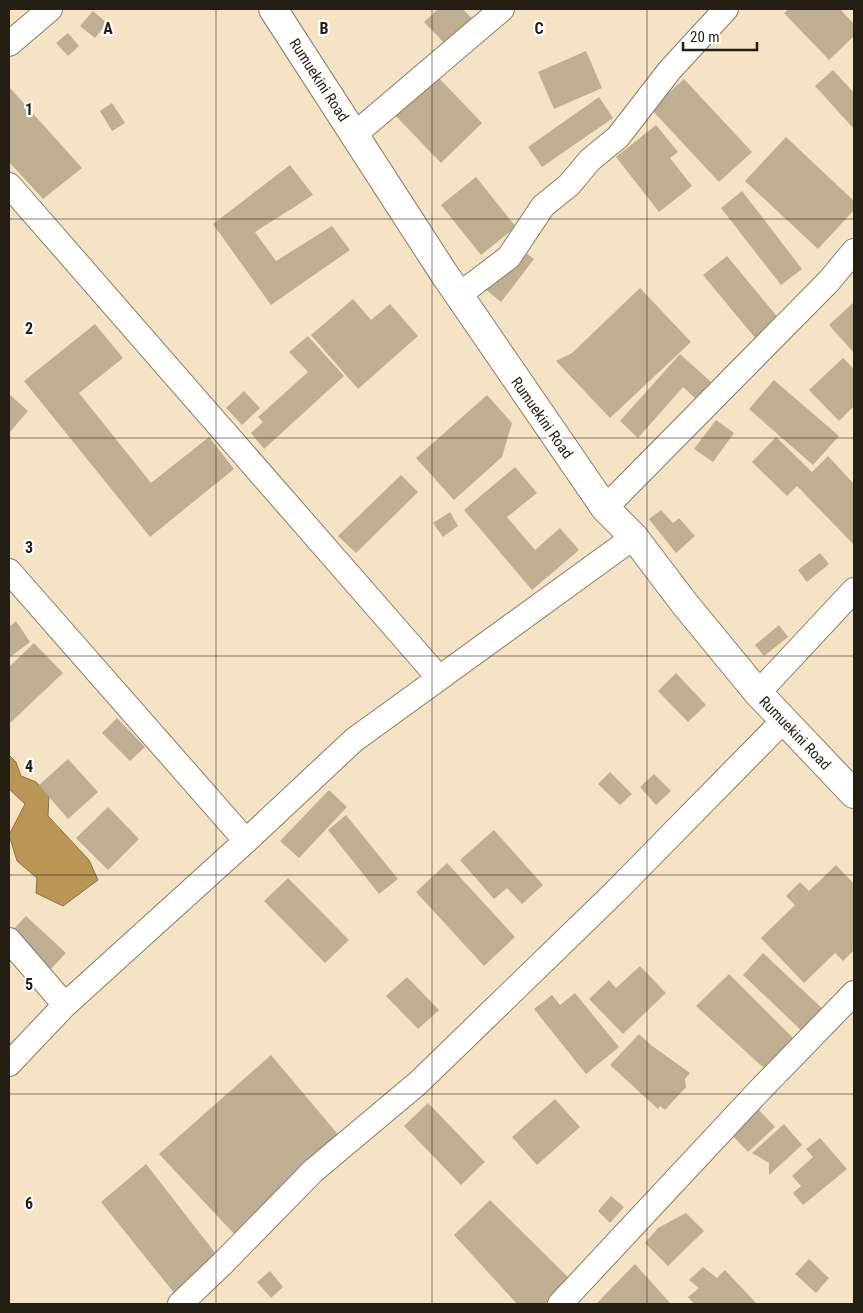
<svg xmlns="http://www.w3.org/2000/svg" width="863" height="1313" viewBox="0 0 863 1313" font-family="'Roboto Condensed',sans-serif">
  <rect width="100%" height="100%" fill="#f5e3c5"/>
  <path fill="#b99656" stroke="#8c7242" d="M 9,755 L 16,762 L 21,776 L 36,782 L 49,795 L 48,816 L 89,860 L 98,880 L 63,906 L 36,893 L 37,878 L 17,861 L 9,835 L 25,804 L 9,789 Z"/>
  <path fill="#bfaf92" d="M 438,9 L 463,9 L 475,22 L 448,47 L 424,22 Z
    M 789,9 L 840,9 L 854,24 L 854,36 L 829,60 L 784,13 Z
    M 93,11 L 107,23 L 95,38 L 80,26 Z
    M 68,33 L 79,46 L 68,56 L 56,43 Z
    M 586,51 L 602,88 L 554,109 L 538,72 Z
    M 833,70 L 854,93 L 854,129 L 815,86 Z
    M 434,73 L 482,123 L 441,163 L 392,112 Z
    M 684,79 L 752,152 L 719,182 L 651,109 Z
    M 10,88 L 82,168 L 43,199 L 9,162 L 9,89 Z
    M 599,97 L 613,118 L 542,167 L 528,147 Z
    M 112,103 L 125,123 L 112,131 L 100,111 Z
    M 656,125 L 678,152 L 670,158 L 692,186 L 659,212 L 616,157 Z
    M 786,137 L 854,201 L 854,210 L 818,249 L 745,181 Z
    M 290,165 L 313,195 L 255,232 L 276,261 L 332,226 L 350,250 L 271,305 L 213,224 Z
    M 476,177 L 516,227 L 481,255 L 441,205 Z
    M 742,191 L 802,269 L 781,285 L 721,208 Z
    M 511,242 L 534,259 L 501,302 L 479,284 Z
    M 727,256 L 780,320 L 756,339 L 703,275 Z
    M 640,288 L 691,342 L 610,418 L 556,361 L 572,353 Z
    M 353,299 L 371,320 L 390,304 L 418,336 L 358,389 L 311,335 Z
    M 854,302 L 854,353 L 829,325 Z
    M 95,324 L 123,358 L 79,393 L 151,483 L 209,437 L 234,469 L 150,537 L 24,381 Z
    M 308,336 L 344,376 L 264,449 L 251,433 L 263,422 L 258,417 L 308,372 L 289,352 Z
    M 680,354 L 711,382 L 696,399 L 683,387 L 638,438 L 620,421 Z
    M 843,358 L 854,369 L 854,406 L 839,421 L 809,390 Z
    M 774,380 L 839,436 L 813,465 L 749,409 Z
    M 244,391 L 260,408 L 242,425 L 226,408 Z
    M 9,394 L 28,411 L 9,433 Z
    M 487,395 L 512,423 L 502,457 L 454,500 L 416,458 Z
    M 716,420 L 734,433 L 713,462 L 694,449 Z
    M 776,437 L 812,472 L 828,456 L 854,484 L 854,545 L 797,486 L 787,496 L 752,462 Z
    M 515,467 L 537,493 L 507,517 L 535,550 L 560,528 L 579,550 L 532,590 L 464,510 Z
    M 401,475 L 418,492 L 356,553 L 338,536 Z
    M 661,510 L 673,523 L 679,518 L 695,536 L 676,553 L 649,519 Z
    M 450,512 L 458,526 L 443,537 L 433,523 Z
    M 820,553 L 829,564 L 807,582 L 798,570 Z
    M 16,621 L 30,642 L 9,658 L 9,627 Z
    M 779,625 L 788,637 L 764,656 L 755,645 Z
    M 34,643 L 63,673 L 9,724 L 9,667 Z
    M 676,673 L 706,705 L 688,722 L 658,691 Z
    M 117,718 L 145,747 L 130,761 L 102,733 Z
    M 68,759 L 98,792 L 68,819 L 39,785 Z
    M 610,772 L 632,794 L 620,805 L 598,784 Z
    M 654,774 L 671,791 L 656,805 L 640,787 Z
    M 329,790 L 347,807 L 299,858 L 280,841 Z
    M 108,807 L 139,839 L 108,870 L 76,838 Z
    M 346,815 L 398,879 L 379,894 L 328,830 Z
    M 494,830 L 543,885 L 522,904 L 507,888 L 494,899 L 460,860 Z
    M 447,863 L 515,937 L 484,966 L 416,892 Z
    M 836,865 L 854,884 L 854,950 L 843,961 L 835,953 L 804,983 L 761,938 L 795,905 L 786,896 L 800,882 L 809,891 Z
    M 288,878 L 349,940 L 325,963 L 264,901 Z
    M 26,916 L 66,953 L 50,970 L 10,933 Z
    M 763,953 L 826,1012 L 804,1033 L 743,975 Z
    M 640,966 L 666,993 L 623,1034 L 589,999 L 609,980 L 616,988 Z
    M 729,974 L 796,1041 L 766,1070 L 696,1006 Z
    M 407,977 L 439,1010 L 418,1029 L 386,996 Z
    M 575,993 L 619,1047 L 586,1074 L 534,1009 L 552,995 L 560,1005 Z
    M 639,1034 L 651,1045 L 690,1073 L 685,1079 L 686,1087 L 665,1110 L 660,1106 L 658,1109 L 610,1065 Z
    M 271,1055 L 341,1138 L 238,1238 L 159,1154 Z
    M 555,1099 L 580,1127 L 537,1165 L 512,1137 Z
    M 428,1103 L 485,1162 L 461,1185 L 404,1126 Z
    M 756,1107 L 775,1127 L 748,1152 L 729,1132 Z
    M 784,1124 L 802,1145 L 769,1175 L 769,1163 L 752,1153 Z
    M 820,1138 L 847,1169 L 803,1205 L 793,1193 L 801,1186 L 792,1176 L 813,1157 L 806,1149 Z
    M 146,1164 L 216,1254 L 175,1294 L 101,1202 Z
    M 611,1196 L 624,1207 L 610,1223 L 598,1211 Z
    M 490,1200 L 574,1283 L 551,1304 L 517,1304 L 454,1235 Z
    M 686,1213 L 704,1231 L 668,1266 L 645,1243 L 658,1228 Z
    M 809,1259 L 829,1278 L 816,1293 L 795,1274 Z
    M 635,1264 L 671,1304 L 596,1304 Z
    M 703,1267 L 717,1278 L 725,1270 L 757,1304 L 694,1304 L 688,1297 L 699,1288 L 689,1280 Z
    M 270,1271 L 283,1287 L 271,1298 L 257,1282 Z"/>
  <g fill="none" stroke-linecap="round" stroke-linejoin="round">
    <defs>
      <path id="street" d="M 9,44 L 50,9
        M 354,135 L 502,9
        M 9,185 L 439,678
        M 459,295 L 509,257 L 543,206 L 569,185 L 590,160 L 618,137 L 669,71 L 726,9
        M 605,508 L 829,281 L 854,251
        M 9,571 L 246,841
        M 758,693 L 854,590
        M 9,940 L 65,1005
        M 9,1064 L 65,1005 L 246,841 L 354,740 L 634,537
        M 180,1304 L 222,1264 L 313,1171 L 418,1083 L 615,892 L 783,721
        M 560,1304 L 756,1094 L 854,993"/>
      <path id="secondary" d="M 273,9 L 443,272 L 605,508 L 634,537 L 684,603 L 758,693 L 854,794"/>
    </defs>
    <use href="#street" stroke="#8b7b5f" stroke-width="26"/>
    <use href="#secondary" stroke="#8b7b5f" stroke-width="30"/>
    <use href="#street" stroke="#fff" stroke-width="24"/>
    <use href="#secondary" stroke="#fff" stroke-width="28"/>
  </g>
  <path fill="none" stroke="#231d12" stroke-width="1" stroke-opacity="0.55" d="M 216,9 L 216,1304M 432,9 L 432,1304M 647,9 L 647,1304M 9,219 L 854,219M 9,438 L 854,438M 9,656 L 854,656M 9,875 L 854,875M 9,1094 L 854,1094"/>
  <g text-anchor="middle" stroke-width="4.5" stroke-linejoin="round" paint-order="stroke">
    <g font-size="15" fill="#231d12" stroke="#fff">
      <text transform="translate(319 80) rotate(57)" y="5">Rumuekini Road</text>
      <text transform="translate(542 418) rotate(55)" y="5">Rumuekini Road</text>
      <text transform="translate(795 733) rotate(46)" y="5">Rumuekini Road</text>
    </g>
  </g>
  <g font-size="16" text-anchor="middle" font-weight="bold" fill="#231d12" stroke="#fff" stroke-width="4.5" stroke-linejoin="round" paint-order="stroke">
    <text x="108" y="34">A</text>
    <text x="324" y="34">B</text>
    <text x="539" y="34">C</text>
    <text x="29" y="115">1</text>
    <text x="29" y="334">2</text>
    <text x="29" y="553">3</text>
    <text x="29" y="772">4</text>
    <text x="29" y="990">5</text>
    <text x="29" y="1209">6</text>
  </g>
  <rect width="863" height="1313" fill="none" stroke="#231d12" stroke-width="20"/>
  <path d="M683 42v8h74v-8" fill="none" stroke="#231d12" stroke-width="2.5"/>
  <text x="690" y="42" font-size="15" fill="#231d12" stroke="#ffffff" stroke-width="4" paint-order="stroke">20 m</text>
</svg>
